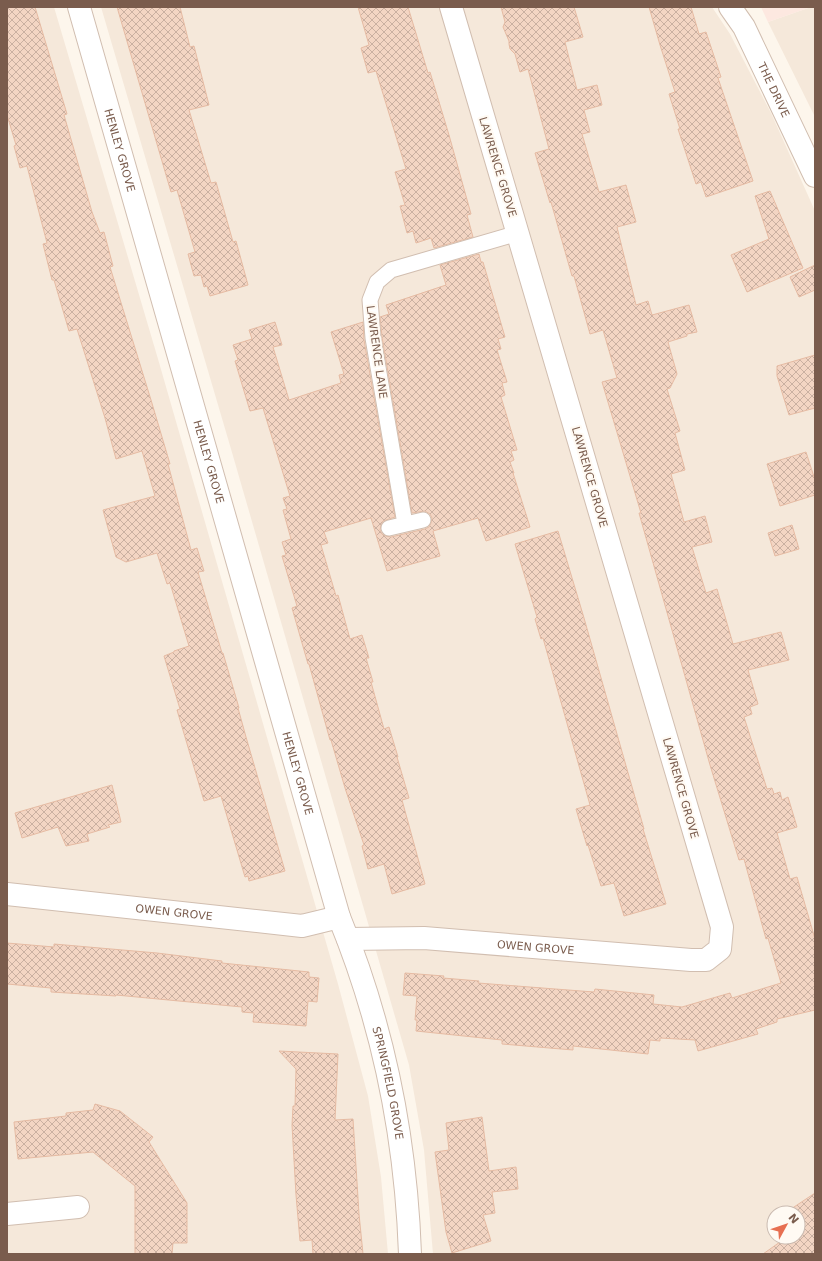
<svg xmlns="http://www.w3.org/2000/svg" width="822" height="1261" viewBox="0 0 822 1261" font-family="'DejaVu Sans',sans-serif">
  <defs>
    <pattern id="building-cross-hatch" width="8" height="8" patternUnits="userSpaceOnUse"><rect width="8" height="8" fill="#f3d5c3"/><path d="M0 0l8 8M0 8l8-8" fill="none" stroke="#cab0a1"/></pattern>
  </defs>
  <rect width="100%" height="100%" fill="#fdf6ec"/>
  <path fill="#f5e8da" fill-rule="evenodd" d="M 7,7 L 54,7 L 158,359 L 338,984 L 368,1096 L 381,1177 L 388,1254 L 7,1254 Z
    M 101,7 L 712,7 L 730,34 L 771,113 L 815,211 L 815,1254 L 433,1254 L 424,1150 L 409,1065 L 231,449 ZM 774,1213 L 798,1213 L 798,1237 L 774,1237 Z
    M 811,7 L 815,7 L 815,117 L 768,22 Z"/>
  <path fill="#fde8e0" d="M 761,7 L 811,7 L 768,22 Z"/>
  <path fill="url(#building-cross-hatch)" stroke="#e6bba3" d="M 7,7 L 35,7 L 67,114 L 64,115 L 92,212 L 100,233 L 104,232 L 113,266 L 110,267 L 151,400 L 170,464 L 168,464 L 191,550 L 197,548 L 204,571 L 198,572 L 222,653 L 223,653 L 239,708 L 238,708 L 246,737 L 285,871 L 249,881 L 248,876 L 245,877 L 221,796 L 204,801 L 177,710 L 180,709 L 164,656 L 174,652 L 174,651 L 189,646 L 170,583 L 167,584 L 157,553 L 126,562 L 116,557 L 103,510 L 155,496 L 142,451 L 116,459 L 105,418 L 77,329 L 69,331 L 54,280 L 52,280 L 43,244 L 47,243 L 27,166 L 20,168 L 14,146 L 16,145 L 7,115 Z
    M 117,7 L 180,7 L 190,47 L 194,46 L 209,105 L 189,110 L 211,183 L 216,182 L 233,242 L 236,241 L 248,285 L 210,296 L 207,286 L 204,287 L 201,275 L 194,276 L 188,254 L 195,252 L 177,190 L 171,192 Z
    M 358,7 L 408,7 L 428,73 L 430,72 L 449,135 L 471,214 L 467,215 L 473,237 L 434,248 L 431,238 L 416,243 L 413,231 L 407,233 L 400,206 L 405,205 L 395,172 L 406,169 L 376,71 L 368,73 L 361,48 L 369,45 Z
    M 501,7 L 574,7 L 583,37 L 565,42 L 577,90 L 597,85 L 602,105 L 584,110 L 590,132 L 582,134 L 599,192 L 626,185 L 636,222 L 617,227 L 636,305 L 648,301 L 652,315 L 689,305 L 697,332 L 687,334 L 687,336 L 668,342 L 677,374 L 670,388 L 667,389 L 680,431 L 675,433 L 685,470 L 671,474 L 684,522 L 705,516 L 712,542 L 692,547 L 706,593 L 717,589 L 733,644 L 781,632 L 789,660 L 748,670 L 758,704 L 750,707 L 752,714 L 744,717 L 767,789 L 772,788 L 774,794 L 780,792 L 782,800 L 788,797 L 797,827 L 777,833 L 790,879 L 797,877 L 815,939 L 815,1010 L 777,1019 L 777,1022 L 756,1029 L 758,1034 L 698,1051 L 695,1040 L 660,1038 L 660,1041 L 650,1040 L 648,1054 L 573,1046 L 573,1050 L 502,1044 L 502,1040 L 416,1031 L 417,1020 L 415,1020 L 417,996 L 403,995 L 405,973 L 444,976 L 443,978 L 479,981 L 478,983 L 594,992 L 595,989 L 654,995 L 653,1004 L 682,1007 L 730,993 L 732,998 L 781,983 L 768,938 L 766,939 L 744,859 L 739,860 L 710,765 L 639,513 L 641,513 L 602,382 L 617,378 L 603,330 L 590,334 L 574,276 L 572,276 L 551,202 L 550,203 L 535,153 L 549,149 L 528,69 L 520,72 L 515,54 L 510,49 L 509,44 L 509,41 L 503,27 L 505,22 Z
    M 649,7 L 691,7 L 699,34 L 706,32 L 721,77 L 718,78 L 753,181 L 706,197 L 701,182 L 696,184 L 678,129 L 680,129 L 669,94 L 675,92 L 660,45 Z
    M 770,191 L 803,268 L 747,292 L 731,255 L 769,239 L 755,196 Z
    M 479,254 L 481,262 L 483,262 L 505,337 L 498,339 L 501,349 L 497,350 L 507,382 L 502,383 L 505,395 L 501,397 L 517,450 L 511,451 L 514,460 L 510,462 L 514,473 L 513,473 L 530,527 L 486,541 L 478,518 L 433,531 L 440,556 L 387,571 L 371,518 L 324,532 L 328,543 L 321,545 L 336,596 L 338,595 L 350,639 L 362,635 L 369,658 L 366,658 L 373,682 L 371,682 L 384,729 L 389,727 L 398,757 L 397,757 L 409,798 L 402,800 L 425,884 L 392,894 L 384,864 L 368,869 L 362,846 L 364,845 L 345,788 L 331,740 L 330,740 L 309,664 L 308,664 L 292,608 L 297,606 L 282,556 L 286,555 L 282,542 L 291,539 L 283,510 L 287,509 L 283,498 L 290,496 L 263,408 L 250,411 L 235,361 L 238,360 L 233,345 L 252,339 L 249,330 L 275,322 L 282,345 L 273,347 L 289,400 L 341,383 L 339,375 L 344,374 L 331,332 L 363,322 L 364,340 L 395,517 L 383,521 L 381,525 L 380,530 L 382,534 L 386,536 L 391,537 L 425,529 L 429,527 L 431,523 L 432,518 L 430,514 L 425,511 L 412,513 L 382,337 L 380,317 L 389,314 L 386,305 L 446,285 L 440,265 Z
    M 815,265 L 815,290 L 799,297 L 790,277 Z
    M 815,355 L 815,408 L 789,415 L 777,376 L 777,366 Z
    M 806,452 L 815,480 L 815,495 L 780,506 L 767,464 Z
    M 792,525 L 799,549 L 775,556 L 768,533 Z
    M 558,531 L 584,618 L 644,829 L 643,829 L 666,904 L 624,916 L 614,883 L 601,886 L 588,845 L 587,846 L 576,809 L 590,805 L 543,638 L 541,639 L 535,619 L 537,617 L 515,544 Z
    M 112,785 L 121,822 L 108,825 L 110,827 L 87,834 L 89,841 L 66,846 L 58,827 L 22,838 L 15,813 Z
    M 7,943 L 54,947 L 54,944 L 157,953 L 222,961 L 222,963 L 309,972 L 309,977 L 319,978 L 317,1002 L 308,1001 L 306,1026 L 253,1022 L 254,1013 L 242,1012 L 242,1007 L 116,995 L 116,996 L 51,992 L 51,988 L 7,984 Z
    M 279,1051 L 338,1054 L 335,1120 L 353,1119 L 359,1214 L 363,1254 L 313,1254 L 312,1240 L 300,1241 L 296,1195 L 292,1125 L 293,1106 L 295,1106 L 296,1069 Z
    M 95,1104 L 120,1111 L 153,1137 L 149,1142 L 187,1203 L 187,1243 L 173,1243 L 172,1254 L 135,1254 L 135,1186 L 93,1152 L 18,1159 L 14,1122 L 66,1116 L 66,1113 L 93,1110 Z
    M 482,1117 L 489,1171 L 516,1167 L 518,1189 L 492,1192 L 495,1213 L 483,1215 L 491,1241 L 452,1253 L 446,1232 L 435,1152 L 449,1150 L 446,1123 Z
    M 815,1193 L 815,1254 L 763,1254 L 787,1237 L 798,1237 L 798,1230 L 799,1229 L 798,1227 L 798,1213 L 791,1213 L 791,1209 Z"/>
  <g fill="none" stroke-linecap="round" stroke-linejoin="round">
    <defs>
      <path id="service" d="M 405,524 L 373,338 L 370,300 L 377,282 L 391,270 L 518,233
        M 389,528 L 423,520"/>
      <g id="minor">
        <path id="s1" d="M 730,7 L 744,27 L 815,176"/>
        <path id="s2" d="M 7,894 L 302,926 L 339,917"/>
        <path id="s3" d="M 348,939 L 424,938 L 691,960 L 706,960 L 720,949 L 722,927 L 451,7"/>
        <path d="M 7,1214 L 78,1207"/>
      </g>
      <g id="tertiary">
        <path id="s4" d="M 79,7 L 339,917 C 383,1024 406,1139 410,1254"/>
      </g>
    </defs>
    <use href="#service" stroke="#d1beb0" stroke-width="17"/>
    <use href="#minor" stroke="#d1beb0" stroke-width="24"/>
    <use href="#tertiary" stroke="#d1beb0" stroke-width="24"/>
    <use href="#service" stroke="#fff" stroke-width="15"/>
    <use href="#minor" stroke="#fff" stroke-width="22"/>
    <use href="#tertiary" stroke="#fff" stroke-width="22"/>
  </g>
  <g text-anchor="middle" stroke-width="4" stroke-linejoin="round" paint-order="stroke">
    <g font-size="11" fill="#7a5c4d" stroke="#fffaf3">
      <text dy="4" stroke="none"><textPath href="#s1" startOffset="94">THE DRIVE</textPath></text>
      <text dy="4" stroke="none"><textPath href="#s4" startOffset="149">HENLEY GROVE</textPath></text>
      <text transform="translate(498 167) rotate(73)" y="4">LAWRENCE GROVE</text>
      <text transform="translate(377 352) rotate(82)" y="4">LAWRENCE LANE</text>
      <text dy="4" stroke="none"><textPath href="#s4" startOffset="473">HENLEY GROVE</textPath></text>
      <text transform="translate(590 477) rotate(74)" y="4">LAWRENCE GROVE</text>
      <text dy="4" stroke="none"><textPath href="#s4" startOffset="797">HENLEY GROVE</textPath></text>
      <text transform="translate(681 788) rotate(74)" y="4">LAWRENCE GROVE</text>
      <text dy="4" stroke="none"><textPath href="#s2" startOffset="168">OWEN GROVE</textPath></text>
      <text dy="4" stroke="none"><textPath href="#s3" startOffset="188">OWEN GROVE</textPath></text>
      <text dy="4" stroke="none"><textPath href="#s4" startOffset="1120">SPRINGFIELD GROVE</textPath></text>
    </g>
  </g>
  <rect width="822" height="1261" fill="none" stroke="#7a5c4d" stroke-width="16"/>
  <g transform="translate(786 1225) rotate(50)"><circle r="19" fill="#fffaf3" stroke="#cabbb1"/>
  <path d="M0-3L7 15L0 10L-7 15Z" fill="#e76f51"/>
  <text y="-6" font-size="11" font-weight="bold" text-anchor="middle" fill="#7a5c4d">N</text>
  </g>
</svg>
